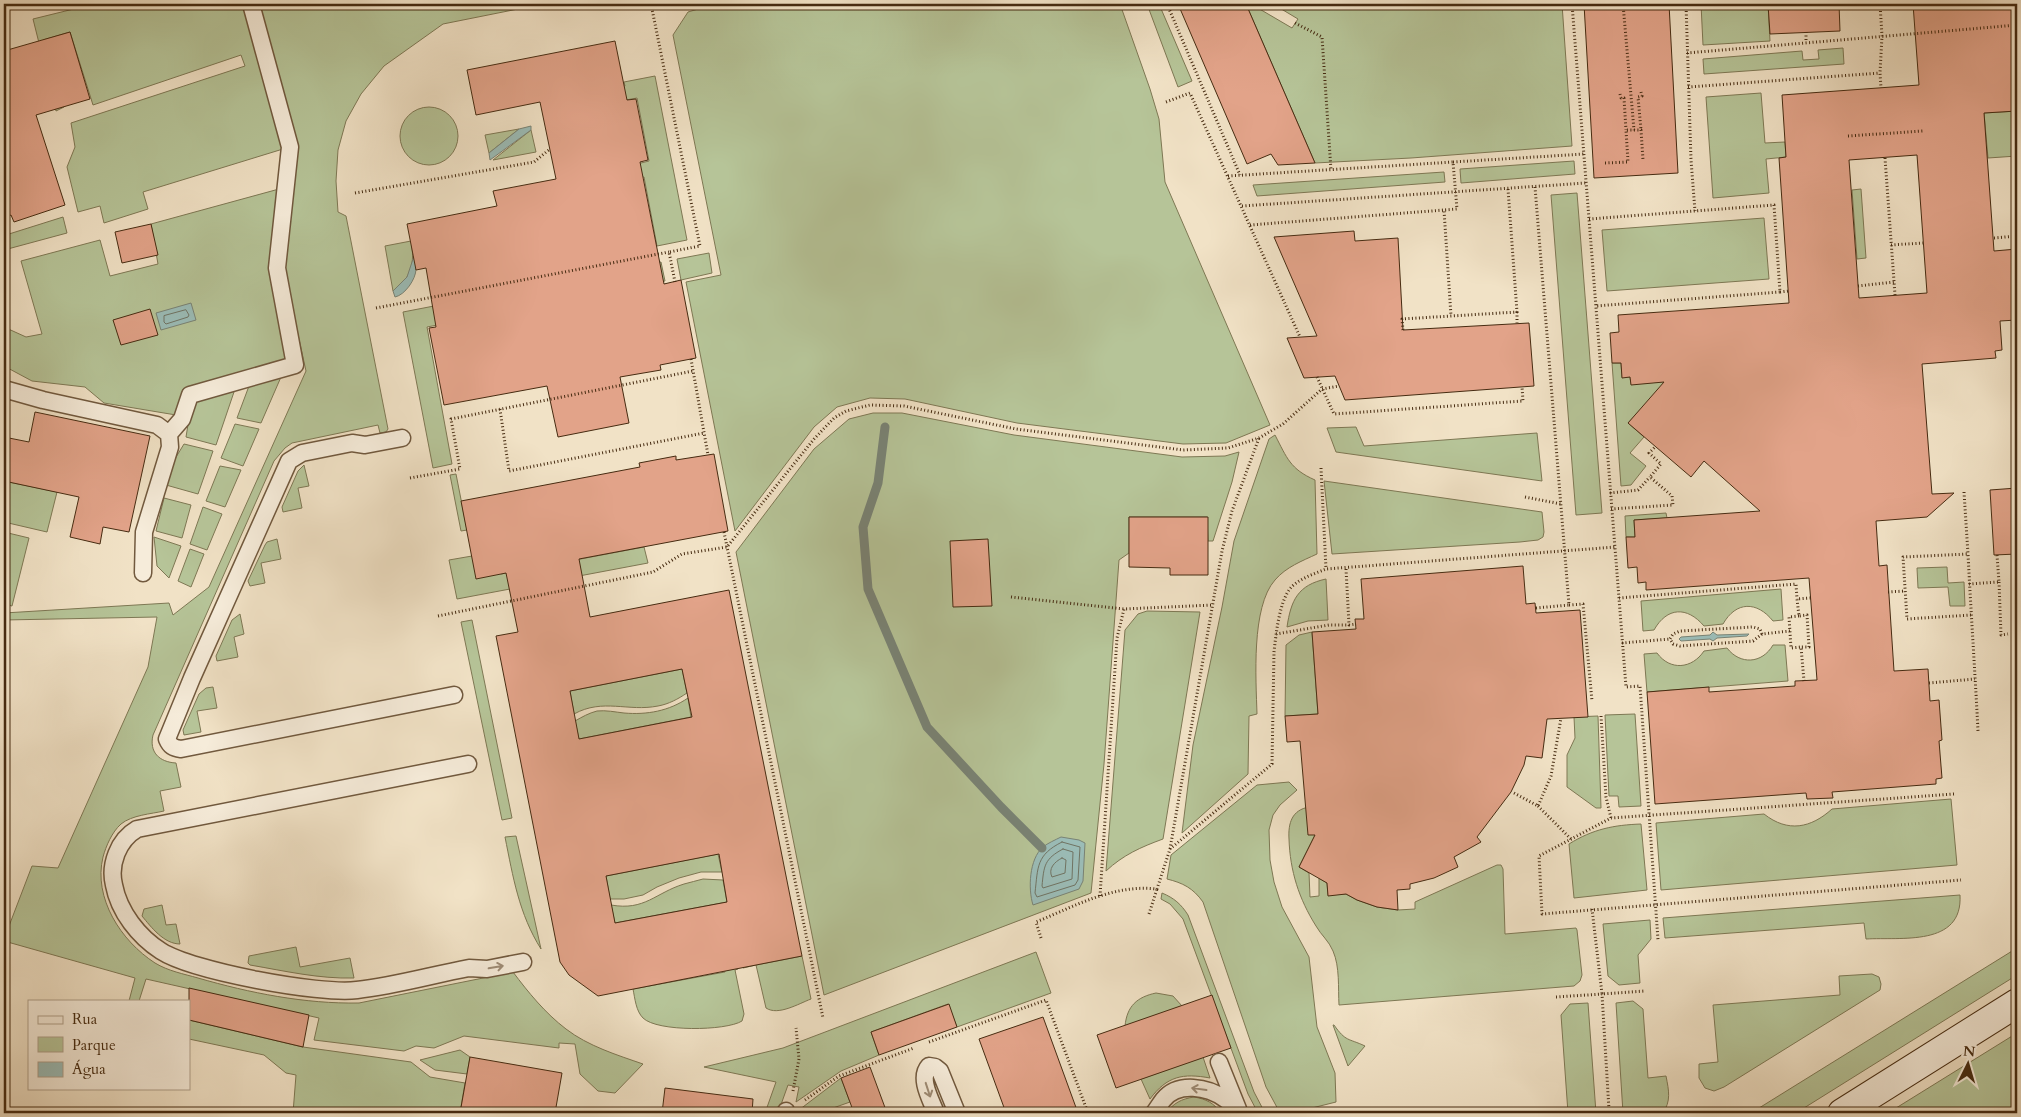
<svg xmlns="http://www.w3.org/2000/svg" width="2021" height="1117" viewBox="0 0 2021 1117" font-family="Cardo,serif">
  <rect width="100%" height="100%" fill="#f1e2c6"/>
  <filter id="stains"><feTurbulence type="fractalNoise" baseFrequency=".004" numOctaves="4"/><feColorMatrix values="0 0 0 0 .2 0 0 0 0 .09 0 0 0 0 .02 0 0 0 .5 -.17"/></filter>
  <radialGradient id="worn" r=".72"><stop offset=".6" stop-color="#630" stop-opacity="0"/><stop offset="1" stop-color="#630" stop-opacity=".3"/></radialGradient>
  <path fill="#b6c498" stroke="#7e7854" d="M 94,4 L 243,4 L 283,149 L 143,192 L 148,209 L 104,223 L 100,206 L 78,212 L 67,167 L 75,147 L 71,123 L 245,66 L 241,55 L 93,105 L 70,32 L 43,40 L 64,107 L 56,111 L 33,19 Z
    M 284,4 L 543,4 L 443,24 L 384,66 L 361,94 L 346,121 L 338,150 L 336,181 L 338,212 L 346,216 L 388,429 L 386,432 L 380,433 L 378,425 L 292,443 L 285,448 L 274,461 L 153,735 C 149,752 159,762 176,763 L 181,787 L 160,791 L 164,811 C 151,814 132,815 121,824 C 112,832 106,846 103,857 C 93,898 121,941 155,963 C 168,971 184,974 198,978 C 250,993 305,1004 359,1003 L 513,972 C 528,992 545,1013 566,1029 C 588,1046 617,1055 643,1064 L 615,1093 L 598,1091 L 580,1074 L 575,1044 L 559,1043 L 559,1048 L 464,1036 L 434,1048 L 416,1046 L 404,1051 L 314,1040 L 319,1018 L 146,979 L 139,1001 L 129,1001 L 135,978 L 4,941 L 4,925 L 9,926 L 32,866 L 58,868 L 148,667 L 157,617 L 4,620 L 4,613 L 169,603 L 173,615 L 209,587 L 306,371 L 284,271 L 297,150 L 258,8 Z
    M 715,4 L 1120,4 L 1150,89 L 1159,119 L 1165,182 L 1270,425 L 1226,443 L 1183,444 L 1017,423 L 905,399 L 870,398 L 837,407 L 814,427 L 735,531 L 686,282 L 721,275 L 673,35 L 688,12 Z
    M 1147,4 L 1159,4 L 1192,81 L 1178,87 Z
    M 1246,4 L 1251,4 L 1292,28 L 1298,19 L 1273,4 L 1562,4 L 1572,146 L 1411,158 L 1315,163 Z
    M 1701,4 L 1768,4 L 1770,41 L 1703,45 Z
    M 1843,48 L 1844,64 L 1704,74 L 1703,59 L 1802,51 L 1803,60 L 1819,59 L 1818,50 Z
    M 655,76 L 687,240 L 657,246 L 644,177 L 635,178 L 633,165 L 649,161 L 637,98 L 620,101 L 617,88 L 625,86 L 624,82 Z
    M 1761,93 L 1765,143 L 1785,142 L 1786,157 L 1766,159 L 1769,193 L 1713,198 L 1706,97 Z
    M400 136a29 29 0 1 1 58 0a29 29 0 1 1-58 0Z
    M 2017,111 L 2017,156 L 1988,158 L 1984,113 Z
    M 519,129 L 489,153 L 485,135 Z
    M 531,130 L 536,152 L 493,160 Z
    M 1574,161 L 1575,174 L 1461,183 L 1460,169 Z
    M 1444,172 L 1445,182 L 1257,196 L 1253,185 Z
    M 279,189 L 289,360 L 183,389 L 176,415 L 104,403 L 85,387 L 32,381 L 4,366 L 4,327 L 26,337 L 42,334 L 21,261 L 100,240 L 110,276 L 158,264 L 151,224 Z
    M 1861,189 L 1866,258 L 1857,259 L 1852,190 Z
    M 1577,193 L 1602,513 L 1576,515 L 1551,195 Z
    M 63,217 L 67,233 L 4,250 L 4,229 L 9,234 Z
    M 1764,218 L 1769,279 L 1607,291 L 1602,230 Z
    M 411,241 C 415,262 412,278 393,291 L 385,246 Z
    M 709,253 L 712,273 L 681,280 L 677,259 Z
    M 661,262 L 665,281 L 427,327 L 452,464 L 433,468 L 403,312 Z
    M 1612,363 L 1621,363 L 1622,377 L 1630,377 L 1631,384 L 1764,375 L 1642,408 L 1628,423 L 1644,437 L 1630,453 L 1646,466 L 1631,485 L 1621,486 Z
    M 281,377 L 261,423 L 237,418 L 249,386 Z
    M 235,389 L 216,445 L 186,437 L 191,406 L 198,398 Z
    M 873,413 L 902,413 L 1014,435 L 1182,457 L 1225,456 L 1239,452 L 1232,482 L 1213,541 L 1208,541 L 1207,517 L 1129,517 L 1129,553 L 1119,560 L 1104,764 L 1091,893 L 824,995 L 736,552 L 814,449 L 849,419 Z
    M 235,424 L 259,429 L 243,466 L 221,458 Z
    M 1356,427 L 1364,446 L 1537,433 L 1542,481 L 1336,452 L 1327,428 Z
    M 1275,435 C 1287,458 1290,469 1315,480 L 1317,554 C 1302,561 1286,567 1275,580 C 1251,607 1256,679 1257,714 L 1249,716 L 1248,774 L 1182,833 L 1193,745 L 1222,607 L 1234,541 L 1269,439 Z
    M 184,444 L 213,451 L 198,494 L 166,485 L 173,462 Z
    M 304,465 L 309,486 L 298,488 L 302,508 L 283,512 L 282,507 L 298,471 Z
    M 220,466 L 241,470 L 225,507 L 206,501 Z
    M 456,474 L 467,530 L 461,531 L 450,475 Z
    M 4,481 L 57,492 L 47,532 L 4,522 Z
    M 1324,481 L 1542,512 L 1544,532 L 1543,537 L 1538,540 L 1520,542 L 1332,554 Z
    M 164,498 L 191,505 L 182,538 L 156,531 Z
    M 203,507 L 222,514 L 207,550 L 190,544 Z
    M 1666,513 L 1667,518 L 1634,520 L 1635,537 L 1626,537 L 1625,516 Z
    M 4,532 L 29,538 L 12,606 L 4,604 Z
    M 154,537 L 181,546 L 169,578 L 157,566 Z
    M 277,539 L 281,559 L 261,563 L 265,583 L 250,586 L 248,581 L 265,545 L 267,542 Z
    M 644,547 L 648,563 L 457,599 L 449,560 L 472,556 L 501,574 Z
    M 190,549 L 204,554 L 191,587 L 178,581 Z
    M 1947,567 L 1948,583 L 1964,582 L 1965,606 L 1950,606 L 1948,587 L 1918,588 L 1917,568 Z
    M 1326,579 L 1328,620 L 1308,621 L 1287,627 C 1291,600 1298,585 1326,579 Z
    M 1781,589 L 1783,620 L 1773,621 C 1757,601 1736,601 1723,624 L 1704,626 C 1687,606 1667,607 1654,630 L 1643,631 L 1641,601 Z
    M 1147,611 L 1200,612 L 1163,839 C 1141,847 1123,855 1106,871 L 1125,630 L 1138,614 Z
    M 240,614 L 244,634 L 234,637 L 238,657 L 217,661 L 216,656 L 232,620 Z
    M 472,620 L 512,818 L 502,820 L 461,622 Z
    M 1312,632 L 1318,714 L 1285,716 L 1286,645 L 1299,635 Z
    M 1773,645 L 1785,645 L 1788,681 L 1647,692 L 1644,654 L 1657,653 C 1670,671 1692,669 1704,651 L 1727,648 C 1740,665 1762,664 1773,645 Z
    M 682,669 L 687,693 C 678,699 669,704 658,706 C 628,712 603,698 574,714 L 570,691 Z
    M 213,687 L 217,708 L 197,711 L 201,732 L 184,735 L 183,730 L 199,694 L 206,688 Z
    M 688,698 L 691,717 L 579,739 L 575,721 C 582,717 589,713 597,711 C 606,710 615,712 624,713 C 647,715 669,711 688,698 Z
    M 1635,714 L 1641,806 L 1619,807 L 1618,796 L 1609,796 L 1605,715 Z
    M 1598,716 L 1601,808 L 1596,808 L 1567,787 L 1567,755 L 1575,738 L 1574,717 Z
    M 1289,782 L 1297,790 L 1280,805 L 1273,815 L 1269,830 L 1270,860 L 1274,882 L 1282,907 L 1309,957 L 1317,1027 L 1335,1073 L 1336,1102 L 1292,1113 L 1280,1113 L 1266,1087 L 1203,902 C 1193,888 1183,883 1167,879 L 1171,855 L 1257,785 Z
    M 1951,799 L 1957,865 L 1661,890 L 1656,823 L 1764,814 C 1788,833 1811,828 1832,809 Z
    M 1309,807 L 1322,821 L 1299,867 L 1309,873 L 1310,897 L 1319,896 L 1319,878 L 1327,883 L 1328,895 L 1346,894 L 1357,900 L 1377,907 L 1398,910 L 1415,909 L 1415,902 L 1497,865 L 1501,865 L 1503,869 L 1505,934 L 1576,928 L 1577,930 L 1582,975 L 1580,981 L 1574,986 L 1339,1005 C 1338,988 1340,967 1333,951 C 1329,941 1321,935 1316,926 C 1299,899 1290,871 1289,839 C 1288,823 1292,810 1309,807 Z
    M 1641,824 L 1647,890 L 1574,898 L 1569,844 C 1593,829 1614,825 1641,824 Z
    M 516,836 L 541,949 C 519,914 513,877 505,837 Z
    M 718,854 L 722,872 L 701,872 L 679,878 L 657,887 L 643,895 L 624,899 L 610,899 L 606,876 Z
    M 703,879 L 723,880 L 727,902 L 615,923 L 611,905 C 645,911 655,893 684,884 C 690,882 697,881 703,879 Z
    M 1162,893 C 1174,898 1181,904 1188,915 L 1254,1092 L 1265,1113 L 1258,1113 L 1248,1094 L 1183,919 L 1170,904 L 1161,899 Z
    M 1960,895 C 1963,947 1901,937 1866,939 L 1864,923 L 1665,938 L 1663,918 Z
    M 162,905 L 166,925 L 176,924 L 180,944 C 164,944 151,927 142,916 L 144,909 Z
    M 745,905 L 756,965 L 802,956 L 811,999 C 798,1004 778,1016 766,1008 L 756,965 L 743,968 L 731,908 Z
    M 726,909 L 738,969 L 735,970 L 744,1014 L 742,1021 C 726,1031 657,1032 643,1018 C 636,1011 635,999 633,989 L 725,972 L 713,911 Z
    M 1650,920 L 1651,939 L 1638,955 L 1640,983 L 1619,985 L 1608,976 L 1603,924 Z
    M 296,947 L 300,967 L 350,958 L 354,978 C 319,979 285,971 250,965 L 248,963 L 249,956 Z
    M 2017,948 L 2017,975 L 1796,1113 L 1751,1113 Z
    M 1036,952 L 1051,993 L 957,1027 L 948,1004 L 871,1032 L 879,1055 L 841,1071 L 796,1102 L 799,1087 L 788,1085 L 778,1113 L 765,1113 L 776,1082 L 704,1067 L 783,1048 Z
    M 1872,974 L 1879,977 L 1881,984 L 1880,990 L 1724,1087 L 1714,1091 L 1705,1088 L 1699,1078 L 1699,1064 L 1718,1062 L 1713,1005 L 1840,995 L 1839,976 Z
    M 1156,993 L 1173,996 L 1182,1006 L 1125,1026 C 1127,1006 1137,997 1156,993 Z
    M 1633,1001 L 1643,1009 L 1648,1078 L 1666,1076 C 1669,1091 1671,1101 1663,1113 L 1623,1113 L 1616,1003 Z
    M 1588,1003 L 1596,1113 L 1568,1113 L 1561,1015 L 1570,1004 Z
    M 189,1020 L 303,1047 L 411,1062 L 430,1077 L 465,1083 L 460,1113 L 293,1113 L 296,1075 L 286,1073 L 264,1055 L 189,1039 Z
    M 1333,1025 L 1334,1025 C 1346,1042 1348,1038 1365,1046 L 1348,1066 Z
    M 2017,1033 L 2017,1113 L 1888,1113 Z
    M 460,1050 L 470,1057 L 467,1074 L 435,1070 L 420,1060 Z
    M 1203,1057 L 1210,1078 C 1183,1073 1167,1076 1150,1099 L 1141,1079 Z
    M 841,1078 L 850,1102 L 819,1113 L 795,1113 Z
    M 1194,1097 C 1206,1099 1214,1103 1221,1113 L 1166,1113 C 1174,1103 1181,1099 1194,1097 Z"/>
  <path fill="#9bbdb8" stroke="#798375" d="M 531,126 L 531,130 L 490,160 L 489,153 L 519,129 Z
    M 414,256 C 414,260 416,265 416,269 C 416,279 405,295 395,297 L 393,291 L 407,277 Z
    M 191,303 L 196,320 L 161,330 L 156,313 Z
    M 1713,632 L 1717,635 L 1749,634 L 1747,636 L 1717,638 L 1713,641 L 1710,639 L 1681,641 L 1679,639 L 1681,637 L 1710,635 Z
    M 1061,837 L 1079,840 L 1085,843 L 1083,881 L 1079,889 L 1033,905 C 1028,889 1029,859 1043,847 C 1048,843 1055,840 1061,837 Z"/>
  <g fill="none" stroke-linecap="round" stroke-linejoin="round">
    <path stroke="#707464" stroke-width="1" d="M 186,310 L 189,315 L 188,317 L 166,324 L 164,322 L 164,316 Z
      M 1062,842 L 1080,847 L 1078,880 L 1075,885 L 1037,897 L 1035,893 C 1038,867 1036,855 1062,842 Z
      M 1063,849 L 1073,852 L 1072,879 L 1043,888 L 1042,886 C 1044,866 1044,859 1063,849 Z
      M 1062,858 L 1066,860 L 1065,873 L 1052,877 C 1048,869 1054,862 1062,858 Z"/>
    <path stroke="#798375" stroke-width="9" d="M 885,427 L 878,483 L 863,527 L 868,589 L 927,727 L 1001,807 L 1042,848"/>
  </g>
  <path fill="#e2a389" stroke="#462b11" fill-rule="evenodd" d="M 1178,4 L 1246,4 L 1315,163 L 1278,165 L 1271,154 L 1247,164 Z
    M 1584,4 L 1669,4 L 1678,173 L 1594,178 Z
    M 1768,4 L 1839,4 L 1840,31 L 1770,34 Z
    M 1913,4 L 2017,4 L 2017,111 L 1984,113 L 1994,251 L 2017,249 L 2017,320 L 2000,321 L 2002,350 L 1995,351 L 1996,358 L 1922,364 L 1932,494 L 1954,493 L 1927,517 L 1876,521 L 1879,566 L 1887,565 L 1894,671 L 1928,669 L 1930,701 L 1939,700 L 1942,740 L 1939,741 L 1942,778 L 1936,779 L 1936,784 L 1832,792 L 1833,798 L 1807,799 L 1806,793 L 1655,804 L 1647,692 L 1709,687 L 1709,692 L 1795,686 L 1795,681 L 1817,680 L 1809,578 L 1646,590 L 1646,582 L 1638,583 L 1637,567 L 1628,568 L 1626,537 L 1635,537 L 1634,520 L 1760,511 L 1704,461 L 1691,477 L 1628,423 L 1664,382 L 1631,385 L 1630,377 L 1622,378 L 1621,363 L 1612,363 L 1610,333 L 1619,332 L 1618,315 L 1789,303 L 1779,158 L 1786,157 L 1782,95 L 1919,85 ZM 1917,155 L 1927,293 L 1859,298 L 1849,160 Z
    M 70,32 L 90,99 L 36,115 L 65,205 L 14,222 L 11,215 L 4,218 L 4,51 Z
    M 615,41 L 627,100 L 636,99 L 648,160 L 640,162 L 664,284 L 681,280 L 696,358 L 660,365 L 661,370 L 620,377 L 629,423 L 558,437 L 547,386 L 444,405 L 429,328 L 436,327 L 426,268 L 416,270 L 407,224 L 497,206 L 493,191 L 556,179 L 540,102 L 476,115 L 467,70 Z
    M 151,224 L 158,255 L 122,263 L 115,232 Z
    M 1354,231 L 1355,241 L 1398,238 L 1403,330 L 1529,323 L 1534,386 L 1345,400 L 1335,376 L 1304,378 L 1287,338 L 1317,336 L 1274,237 Z
    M 150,309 L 158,335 L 121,345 L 113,320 Z
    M 35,412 L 150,436 L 129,532 L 103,527 L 100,544 L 70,537 L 79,497 L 4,481 L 4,437 L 29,442 Z
    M 714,454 L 728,531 L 579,559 L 590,617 L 729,590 L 802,956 L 598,996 L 569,975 L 560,962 L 496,636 L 518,632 L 506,573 L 476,579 L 461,501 L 640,467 L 639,463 L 676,456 L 676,460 ZM 682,669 L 692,717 L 579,739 L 570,691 ZM 719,854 L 727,902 L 615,923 L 606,876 Z
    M 2017,488 L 2017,554 L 1994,555 L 1990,490 Z
    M 1129,517 L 1208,517 L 1208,575 L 1170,575 L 1170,568 L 1129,567 Z
    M 988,539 L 992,606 L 953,607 L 950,541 Z
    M 1523,566 L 1526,604 L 1535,603 L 1536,613 L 1580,610 L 1588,717 L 1547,719 L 1542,758 L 1526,756 L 1524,765 L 1511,792 L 1477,837 L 1481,842 L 1454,857 L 1458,867 L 1434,878 L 1410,884 L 1410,889 L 1397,890 L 1398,910 L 1377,907 L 1357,900 L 1346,894 L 1328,896 L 1327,883 L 1299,867 L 1315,835 L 1308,835 L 1300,741 L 1287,742 L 1285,716 L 1318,714 L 1312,632 L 1356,629 L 1355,619 L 1364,619 L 1361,579 Z
    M 189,988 L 309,1015 L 303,1047 L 189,1020 Z
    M 1212,995 L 1231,1048 L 1116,1088 L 1097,1035 Z
    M 949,1004 L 957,1027 L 879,1055 L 871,1032 Z
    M 1043,1017 L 1078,1113 L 1006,1113 L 979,1039 Z
    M 470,1057 L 562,1073 L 555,1113 L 460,1113 Z
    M 870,1067 L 887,1113 L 854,1113 L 841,1078 Z
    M 665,1088 L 753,1099 L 752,1113 L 662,1113 Z"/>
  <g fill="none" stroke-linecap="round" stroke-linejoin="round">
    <defs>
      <path id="service" d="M 4,389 L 43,400 L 157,425 L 169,434 L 170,447 L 144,532 L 143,573
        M 169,434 L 182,419 L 190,395 L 295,365 L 277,268 L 290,147 L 251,4
        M 402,438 L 365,445 L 352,443 L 302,453 L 289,461 L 192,678 L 167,739 C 170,746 173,748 181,749 L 454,695
        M 468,764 L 137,829 C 118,840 109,865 114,885 C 119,912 139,937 161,951 C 192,971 320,995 357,990 C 394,986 432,975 469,968 L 487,969 L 523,962
        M 1219,1062 L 1238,1109
        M 785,1113 L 786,1111
        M 936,1113 C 931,1100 918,1078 929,1066 L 935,1067 L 940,1071 L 957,1113
        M 1154,1113 C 1157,1109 1160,1104 1163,1100 C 1178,1081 1208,1087 1225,1099 C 1231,1102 1235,1108 1239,1113"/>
      <path id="secondary" d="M 1842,1113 L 2017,1003"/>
    </defs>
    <use href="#service" stroke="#71593e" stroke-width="19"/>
    <use href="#secondary" stroke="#462b11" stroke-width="30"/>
    <path stroke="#462b11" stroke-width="3" stroke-dasharray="1 2.5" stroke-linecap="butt" d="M 651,4 L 700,246 L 669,252 L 675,282
      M 1167,4 L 1240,175
      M 1572,4 L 1626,687 L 1640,686 L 1658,940
      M 1623,4 L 1634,130
      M 1686,4 L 1691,160 L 1695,211
      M 1880,4 L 1882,36 L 1880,73 L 1881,88
      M 1295,23 L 1322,37 L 1331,170
      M 1806,32 L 1806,42
      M 1687,53 L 2017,25
      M 1688,87 L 1880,73
      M 1641,92 L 1642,96 L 1638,97 L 1641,130
      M 1620,94 L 1621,98 L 1624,98 L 1626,130
      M 1166,102 L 1190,93 L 1300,337
      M 1848,136 L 1923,131
      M 1885,158 L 1895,295
      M 1453,162 L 1584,154
      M 1605,163 L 1628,162 L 1626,130 L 1641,130 L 1643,160
      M 1228,176 L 1453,162 L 1457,209 L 1444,210 L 1451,316
      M 1535,187 L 1569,605 L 1536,608
      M 355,193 L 534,162 L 550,149
      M 1242,206 L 1586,183
      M 1589,219 L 1774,205 L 1780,292 L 1596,306
      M 1250,225 L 1444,210
      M 1994,238 L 2017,236
      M 1891,245 L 1923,243
      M 1858,286 L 1894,282
      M 1780,292 L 1789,291
      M 376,308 L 669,252
      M 1517,312 L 1517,323
      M 1403,330 L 1402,319 L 1517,312 L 1508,189
      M 691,359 L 708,455
      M 1317,377 L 1334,414 L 1523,401 L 1522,387
      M 500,409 L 509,471 L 704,433
      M 1321,468 L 1326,569
      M 410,478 L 460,469 L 451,419 L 693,371
      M 1964,492 L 1968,554
      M 1610,493 L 1638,490 L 1650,477
      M 1525,497 L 1561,504
      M 1611,509 L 1673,505 L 1672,496 L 1650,477 L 1661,464 L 1649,453 L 1655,447
      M 724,532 L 823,1018
      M 1346,569 L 1349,625 L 1356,624
      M 1999,582 L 2001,635 L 2008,634
      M 1969,584 L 1999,582 L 1997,555
      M 1888,592 L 1905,591
      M 1011,597 L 1124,609
      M 1619,598 L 1796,584 L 1797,599
      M 1569,605 L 1583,604 L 1592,701
      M 1971,615 L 1907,619 L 1903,557 L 1968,554 C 1971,613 1975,672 1978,731
      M 438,616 L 653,572 L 682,554 L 727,547 L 814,439 L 834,418 L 846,411 L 870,405 L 904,406 L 1016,429 L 1183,450 L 1228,448 L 1259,438 L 1283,424 L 1322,389 L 1339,386
      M 1799,616 L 1789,617 L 1791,648 L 1801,647
      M 1276,634 L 1329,625 L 1349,625
      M 1762,634 L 1753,641 L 1680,646 L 1673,644 L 1670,639 L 1673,634 L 1680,631 L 1753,627 L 1760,629 L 1762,634 L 1790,631
      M 1622,643 L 1670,639
      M 1804,681 L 1801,647 L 1809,647 L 1807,615 L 1799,616 L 1797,599 L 1811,598
      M 1929,683 L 1975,679
      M 1601,716 L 1606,797 L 1611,818
      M 1514,793 L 1538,806 L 1551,776 L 1561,718
      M 1954,794 L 1611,818 L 1539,856 L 1542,914 L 1961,880
      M 1538,806 L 1571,839
      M 1170,849 L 1222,551 L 1232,511 L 1259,438
      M 1100,896 L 1117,638 L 1124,609 L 1213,605
      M 1592,909 L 1602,994 L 1645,991
      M 1149,914 L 1157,889
      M 1041,938 L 1036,922 C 1075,906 1114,884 1157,889 L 1170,849 L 1272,764 L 1274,652 C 1276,634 1279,605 1289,590 C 1297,579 1314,574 1326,569 L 1615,547
      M 1556,997 L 1602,994 L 1609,1110 L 1610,1113
      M 929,1042 L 1046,1000 L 1088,1113
      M 793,1091 L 799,1059 L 796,1028
      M 805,1100 L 839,1076 L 914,1048"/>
    <use href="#service" stroke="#f6ecda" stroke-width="16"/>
    <use href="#secondary" stroke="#f6ecda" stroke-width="28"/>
  </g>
  <defs><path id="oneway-shaft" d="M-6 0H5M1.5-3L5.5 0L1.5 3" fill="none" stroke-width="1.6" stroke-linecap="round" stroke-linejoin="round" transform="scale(1.25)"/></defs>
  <g stroke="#9e8c76">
    <use href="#oneway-shaft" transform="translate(496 967) rotate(-10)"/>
    <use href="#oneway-shaft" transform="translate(1199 1089) rotate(-172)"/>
    <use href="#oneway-shaft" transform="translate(928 1090) rotate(72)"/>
  </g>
  <rect width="2021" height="1117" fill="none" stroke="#f1e2c6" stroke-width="20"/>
  <rect x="5" y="5" width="2011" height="1107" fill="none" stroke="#462b11" stroke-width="2.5"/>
  <rect x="10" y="10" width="2001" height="1097" fill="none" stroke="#462b11"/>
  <rect x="28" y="1000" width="162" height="90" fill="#f6ecda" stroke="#b09f8a"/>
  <rect x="38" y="1016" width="25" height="8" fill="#f6ecda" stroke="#b09f8a"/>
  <text x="72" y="1024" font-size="15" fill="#462b11">Rua</text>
  <rect x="38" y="1037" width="25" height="15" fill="#b6c498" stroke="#b09f8a"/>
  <text x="72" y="1050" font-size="15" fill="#462b11">Parque</text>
  <rect x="38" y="1062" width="25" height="15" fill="#9bbdb8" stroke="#b09f8a"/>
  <text x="72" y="1074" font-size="15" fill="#462b11">Água</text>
  <g transform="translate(1968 1064) rotate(5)" stroke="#f6ecda" stroke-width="4" paint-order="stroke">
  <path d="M0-4L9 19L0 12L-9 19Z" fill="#462b11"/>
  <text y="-8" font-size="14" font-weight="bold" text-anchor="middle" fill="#462b11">N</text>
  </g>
  <rect width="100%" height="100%" filter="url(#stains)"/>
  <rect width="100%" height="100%" fill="url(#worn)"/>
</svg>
